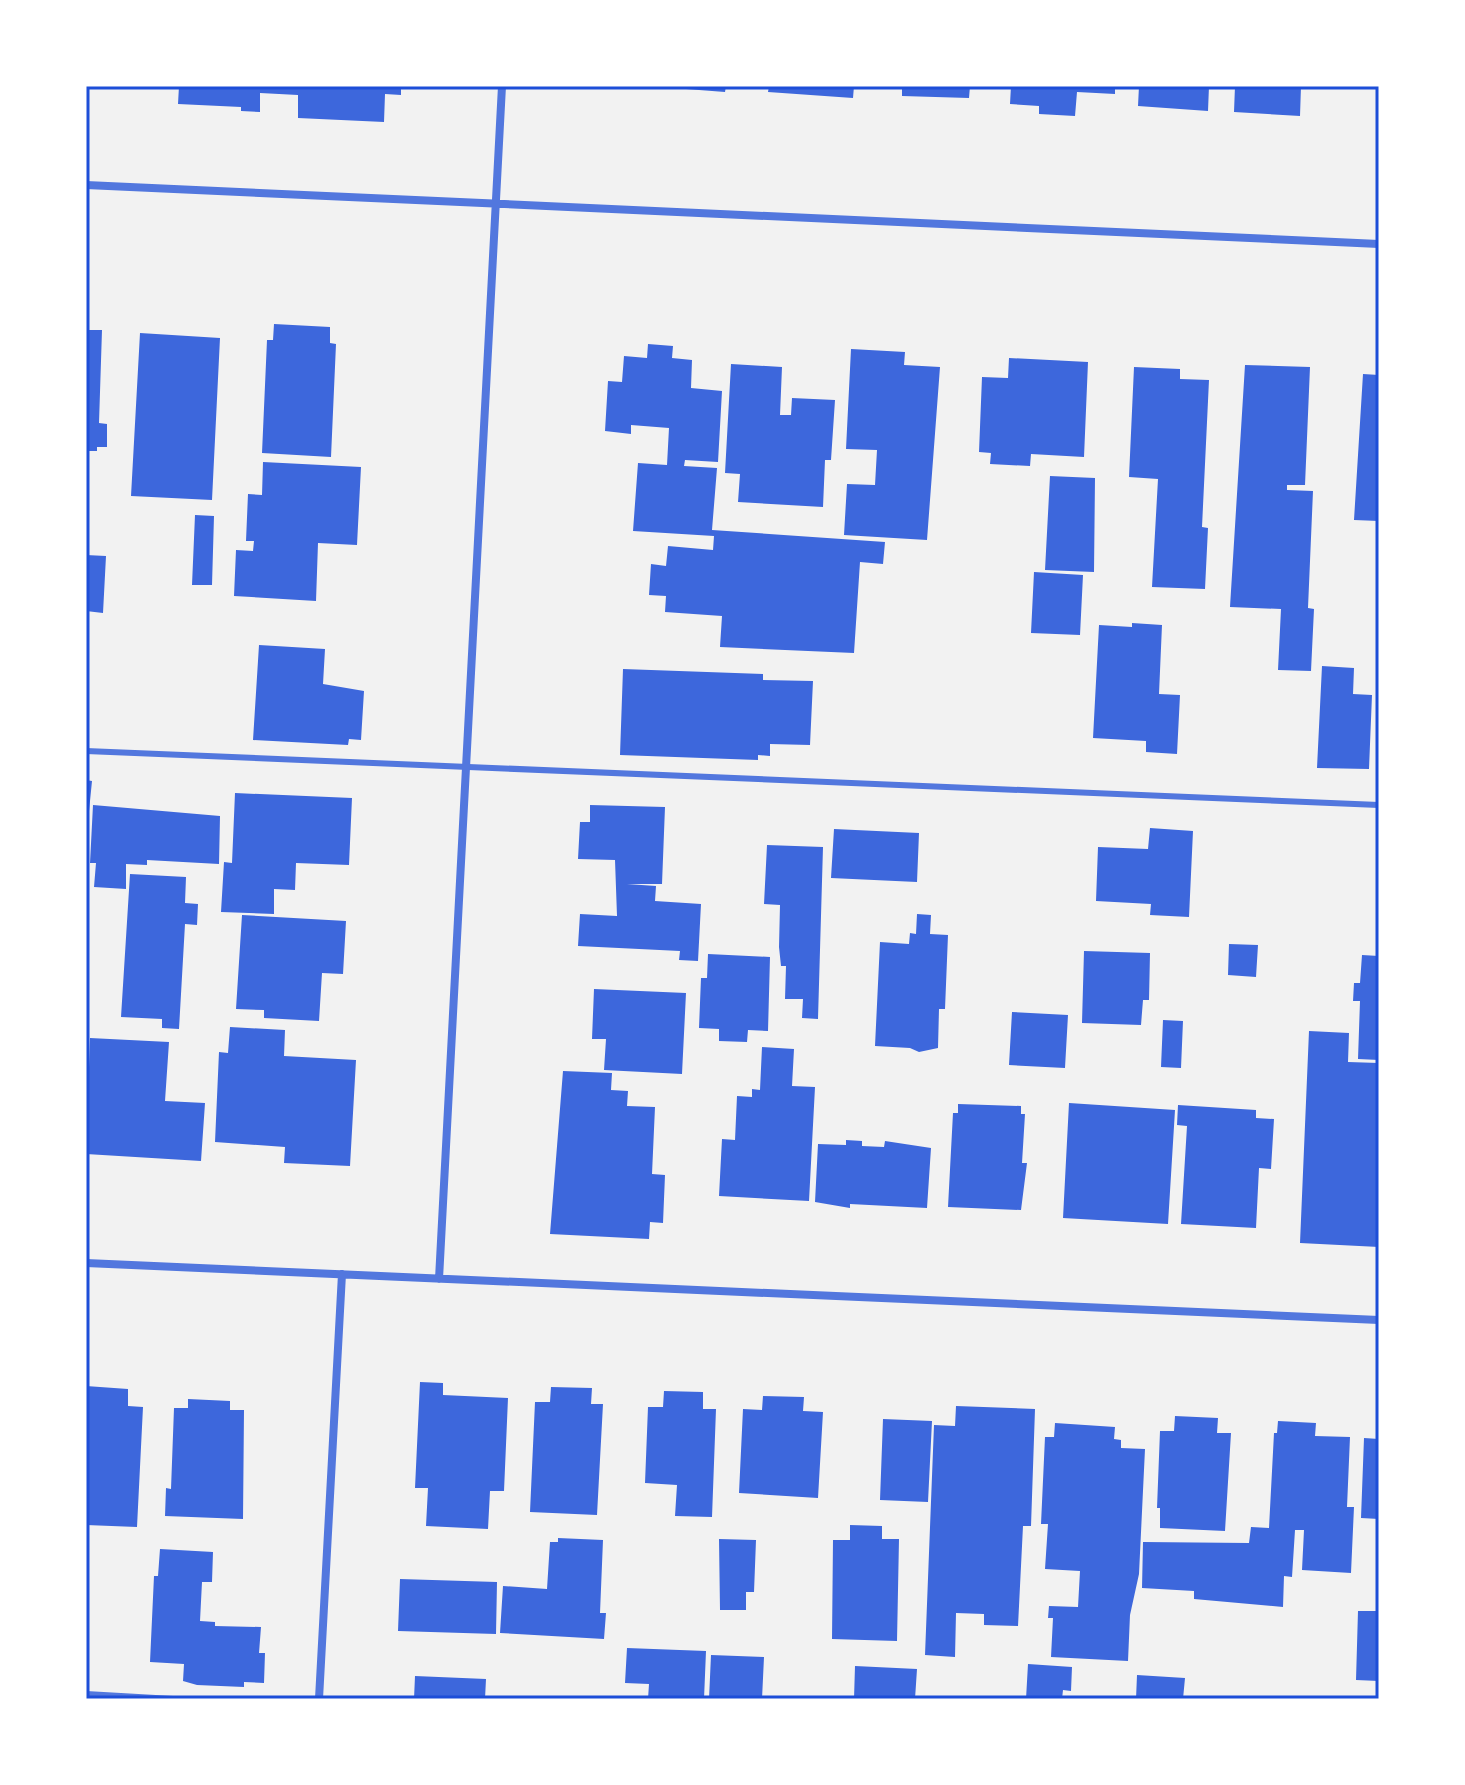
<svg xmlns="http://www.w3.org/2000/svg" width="1465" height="1785" viewBox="0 0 1465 1785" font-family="Rubik,sans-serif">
  <rect width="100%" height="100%" fill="#f2f2f2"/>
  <path fill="#3d67dc" d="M 179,86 L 401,86 L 401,95 L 385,94 L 384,122 L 298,118 L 298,95 L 260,93 L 260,112 L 241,111 L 241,107 L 178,104 Z
    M 647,86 L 726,86 L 725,92 Z
    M 769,86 L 854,86 L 853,98 L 768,92 Z
    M 902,86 L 970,86 L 969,98 L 902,96 Z
    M 1011,86 L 1115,86 L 1115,94 L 1077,92 L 1075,116 L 1039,114 L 1039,106 L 1010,104 Z
    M 1139,86 L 1209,86 L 1208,111 L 1138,106 Z
    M 1235,86 L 1301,86 L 1300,116 L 1234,112 Z
    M 274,324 L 330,327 L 330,343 L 336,344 L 331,457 L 262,453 L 267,340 L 273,340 Z
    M 86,330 L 102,330 L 99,423 L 107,424 L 107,447 L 97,447 L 97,451 L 86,451 Z
    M 140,333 L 220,338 L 212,500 L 131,496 Z
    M 648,344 L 673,346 L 672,358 L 692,360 L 691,388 L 722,391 L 718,462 L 685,460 L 684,466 L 717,468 L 712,530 L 885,542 L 883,564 L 860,562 L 854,653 L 720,647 L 722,616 L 665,612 L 666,596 L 649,595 L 651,564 L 666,566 L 668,546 L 713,550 L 714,536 L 633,531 L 638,463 L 667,465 L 669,428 L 631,425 L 631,434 L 605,431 L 608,381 L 622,382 L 624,356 L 647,358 Z
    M 851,349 L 905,352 L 904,365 L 940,367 L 927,540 L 844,535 L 847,484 L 875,485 L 877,450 L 846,449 Z
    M 1009,358 L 1088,362 L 1084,457 L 1031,454 L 1030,466 L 990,464 L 991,453 L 979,452 L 982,377 L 1008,378 Z
    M 731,364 L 782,367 L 780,415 L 791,415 L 792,398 L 835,400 L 831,460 L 825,460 L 823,507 L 738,502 L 740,474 L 725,473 Z
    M 1245,365 L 1310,367 L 1305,485 L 1287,485 L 1287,490 L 1313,491 L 1308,608 L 1314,609 L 1311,671 L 1278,670 L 1281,609 L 1230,607 Z
    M 1134,367 L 1180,369 L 1180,379 L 1209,380 L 1202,527 L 1208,528 L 1205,589 L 1152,587 L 1158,479 L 1129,477 Z
    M 1363,374 L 1379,375 L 1379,521 L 1354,520 Z
    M 263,462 L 361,467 L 357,545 L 318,543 L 316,601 L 234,596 L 236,550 L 253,551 L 254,541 L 246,541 L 248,494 L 262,495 Z
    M 1050,476 L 1095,478 L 1094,572 L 1045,570 Z
    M 195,515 L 214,516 L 212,585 L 192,585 Z
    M 86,555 L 106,556 L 103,613 L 86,611 Z
    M 1034,572 L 1083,575 L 1080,635 L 1031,633 Z
    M 1132,623 L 1162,625 L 1159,694 L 1180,695 L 1177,754 L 1146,752 L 1146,741 L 1093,738 L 1099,625 L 1132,627 Z
    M 259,645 L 325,649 L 323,684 L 364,691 L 361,740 L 349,739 L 348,745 L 253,740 Z
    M 1322,666 L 1354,668 L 1353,694 L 1372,695 L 1369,769 L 1317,768 Z
    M 623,669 L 763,674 L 763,680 L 813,681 L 810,745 L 770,744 L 770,756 L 758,755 L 758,760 L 620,755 Z
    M 86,780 L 92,781 L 88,821 L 86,821 Z
    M 235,793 L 352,798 L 349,865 L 296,863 L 295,890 L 274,889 L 274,914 L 221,912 L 224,862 L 232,863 Z
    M 93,805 L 220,816 L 219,864 L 147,860 L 147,865 L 126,864 L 126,889 L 94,887 L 96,863 L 90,863 Z
    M 590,805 L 665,807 L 662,884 L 627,884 L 656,886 L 655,901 L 701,904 L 698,961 L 679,960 L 680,951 L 578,946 L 580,914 L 617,916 L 615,860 L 578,859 L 580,822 L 590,822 Z
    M 1150,828 L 1193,831 L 1189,917 L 1150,915 L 1151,904 L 1096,901 L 1098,847 L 1148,849 Z
    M 834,829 L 919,833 L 917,882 L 831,878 Z
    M 767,845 L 823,847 L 818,1019 L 802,1018 L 803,999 L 785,999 L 786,966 L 781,966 L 779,947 L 780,905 L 764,904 Z
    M 130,874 L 186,877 L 185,903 L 198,904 L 197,925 L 185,924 L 179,1029 L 162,1028 L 162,1019 L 121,1017 Z
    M 917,914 L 931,915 L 930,934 L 948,935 L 945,1009 L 939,1009 L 938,1048 L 919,1052 L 910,1048 L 875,1046 L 880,942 L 909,944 L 910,933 L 916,934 Z
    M 242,915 L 346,921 L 343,974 L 322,973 L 319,1021 L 264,1018 L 264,1010 L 236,1009 Z
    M 1229,944 L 1258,945 L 1256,977 L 1228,975 Z
    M 1084,951 L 1150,953 L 1149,1000 L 1143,1000 L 1141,1025 L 1082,1023 Z
    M 708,954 L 770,957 L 768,1031 L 748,1030 L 747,1042 L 719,1041 L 719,1029 L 699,1028 L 701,978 L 707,978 Z
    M 1362,955 L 1379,956 L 1379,1060 L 1358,1059 L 1360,1001 L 1353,1001 L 1354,983 L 1360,983 Z
    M 594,989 L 686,993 L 682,1074 L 604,1070 L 606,1039 L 592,1039 Z
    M 1012,1012 L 1068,1015 L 1065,1068 L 1009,1065 Z
    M 1163,1020 L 1183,1021 L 1181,1068 L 1161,1067 Z
    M 230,1027 L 285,1030 L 284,1056 L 356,1060 L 350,1166 L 284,1163 L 285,1147 L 215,1142 L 219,1052 L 228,1053 Z
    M 1309,1031 L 1349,1033 L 1348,1062 L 1379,1063 L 1379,1247 L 1300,1243 Z
    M 90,1038 L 169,1042 L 165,1101 L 205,1103 L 201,1161 L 86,1154 Z
    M 762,1047 L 794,1049 L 792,1086 L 815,1087 L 809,1201 L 719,1196 L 722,1139 L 735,1140 L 737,1096 L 752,1097 L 752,1089 L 760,1090 Z
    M 563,1071 L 612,1073 L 611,1090 L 628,1091 L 627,1106 L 655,1107 L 652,1174 L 665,1175 L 663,1223 L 650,1222 L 649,1239 L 550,1234 Z
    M 1069,1103 L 1175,1110 L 1168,1224 L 1063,1218 Z
    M 958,1104 L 1021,1106 L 1021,1114 L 1025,1114 L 1022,1163 L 1027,1163 L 1021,1210 L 948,1207 L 953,1113 L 958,1113 Z
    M 1178,1105 L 1256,1110 L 1256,1118 L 1274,1119 L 1271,1169 L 1259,1168 L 1256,1228 L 1181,1224 L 1187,1126 L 1177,1125 Z
    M 846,1140 L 862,1141 L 862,1146 L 884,1147 L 885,1141 L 931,1148 L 927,1208 L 850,1204 L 850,1208 L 815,1202 L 818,1144 L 846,1145 Z
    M 420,1382 L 443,1383 L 443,1395 L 508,1398 L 504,1491 L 490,1491 L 488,1529 L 426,1526 L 428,1488 L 415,1488 Z
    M 86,1386 L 128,1389 L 128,1406 L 143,1407 L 137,1527 L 86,1525 Z
    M 551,1387 L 592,1388 L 591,1404 L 603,1404 L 597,1515 L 530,1512 L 535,1402 L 550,1402 Z
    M 664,1391 L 703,1392 L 703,1409 L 716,1409 L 712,1517 L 675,1516 L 677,1485 L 645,1483 L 648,1407 L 663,1407 Z
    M 763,1396 L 804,1397 L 803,1411 L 823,1412 L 818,1498 L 739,1493 L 743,1409 L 762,1410 Z
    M 188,1399 L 230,1401 L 230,1410 L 244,1410 L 243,1519 L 165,1516 L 166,1488 L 171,1489 L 174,1408 L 188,1408 Z
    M 956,1406 L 1035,1409 L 1031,1526 L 1023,1526 L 1018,1626 L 984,1625 L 984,1614 L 956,1613 L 955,1657 L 925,1655 L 934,1425 L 955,1426 Z
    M 1175,1416 L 1218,1418 L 1217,1433 L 1231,1433 L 1225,1531 L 1160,1528 L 1160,1508 L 1157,1508 L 1160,1431 L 1174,1431 Z
    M 883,1419 L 932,1421 L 928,1502 L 880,1500 Z
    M 1278,1421 L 1316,1423 L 1315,1436 L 1350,1437 L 1347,1507 L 1354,1507 L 1351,1573 L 1302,1570 L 1304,1530 L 1295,1530 L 1292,1577 L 1284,1576 L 1283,1607 L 1194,1599 L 1194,1591 L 1142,1588 L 1143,1542 L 1249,1543 L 1251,1527 L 1269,1528 L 1274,1433 L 1277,1433 Z
    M 1055,1423 L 1115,1427 L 1114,1439 L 1121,1440 L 1121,1448 L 1145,1449 L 1139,1574 L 1130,1615 L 1128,1661 L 1051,1657 L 1053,1618 L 1048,1618 L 1049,1606 L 1078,1607 L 1080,1571 L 1045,1569 L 1048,1524 L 1041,1524 L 1045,1437 L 1054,1437 Z
    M 1364,1438 L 1379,1439 L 1379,1519 L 1361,1518 Z
    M 850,1525 L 882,1526 L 882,1539 L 899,1539 L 897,1641 L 832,1639 L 833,1540 L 850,1540 Z
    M 558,1538 L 603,1540 L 600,1613 L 606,1613 L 604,1639 L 500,1633 L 503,1586 L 547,1589 L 550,1542 L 558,1542 Z
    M 719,1539 L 756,1540 L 754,1592 L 746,1592 L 746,1610 L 720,1610 Z
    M 160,1549 L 213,1552 L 212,1582 L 202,1582 L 200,1621 L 215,1622 L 215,1626 L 261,1627 L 259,1653 L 265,1653 L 264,1683 L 244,1682 L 244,1687 L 197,1685 L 183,1681 L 184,1664 L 150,1662 L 154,1576 L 158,1576 Z
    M 400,1579 L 497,1582 L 496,1634 L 398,1631 Z
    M 1358,1611 L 1379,1611 L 1379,1681 L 1356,1680 Z
    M 627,1648 L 706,1651 L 704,1699 L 648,1699 L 649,1684 L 625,1683 Z
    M 711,1655 L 764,1657 L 762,1699 L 709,1699 Z
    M 1028,1664 L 1072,1667 L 1071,1691 L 1063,1690 L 1062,1699 L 1026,1699 Z
    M 855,1666 L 917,1669 L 915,1699 L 854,1699 Z
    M 1137,1675 L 1185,1678 L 1183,1699 L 1136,1699 Z
    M 415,1676 L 486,1679 L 485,1699 L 414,1699 Z"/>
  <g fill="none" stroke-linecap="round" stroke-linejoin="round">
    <path stroke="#5277de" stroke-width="6" d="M 86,751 L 1379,805
      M 86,1694 L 173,1699"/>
    <path stroke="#5277de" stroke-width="8" d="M 86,185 L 1379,244
      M 86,1263 L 1379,1320
      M 439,1279 L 502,86
      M 319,1699 L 342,1274"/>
  </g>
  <rect width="1465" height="1785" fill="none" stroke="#ffffff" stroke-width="176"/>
  <rect x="88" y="88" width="1289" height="1609" fill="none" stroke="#1d4ed8" stroke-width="3"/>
</svg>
